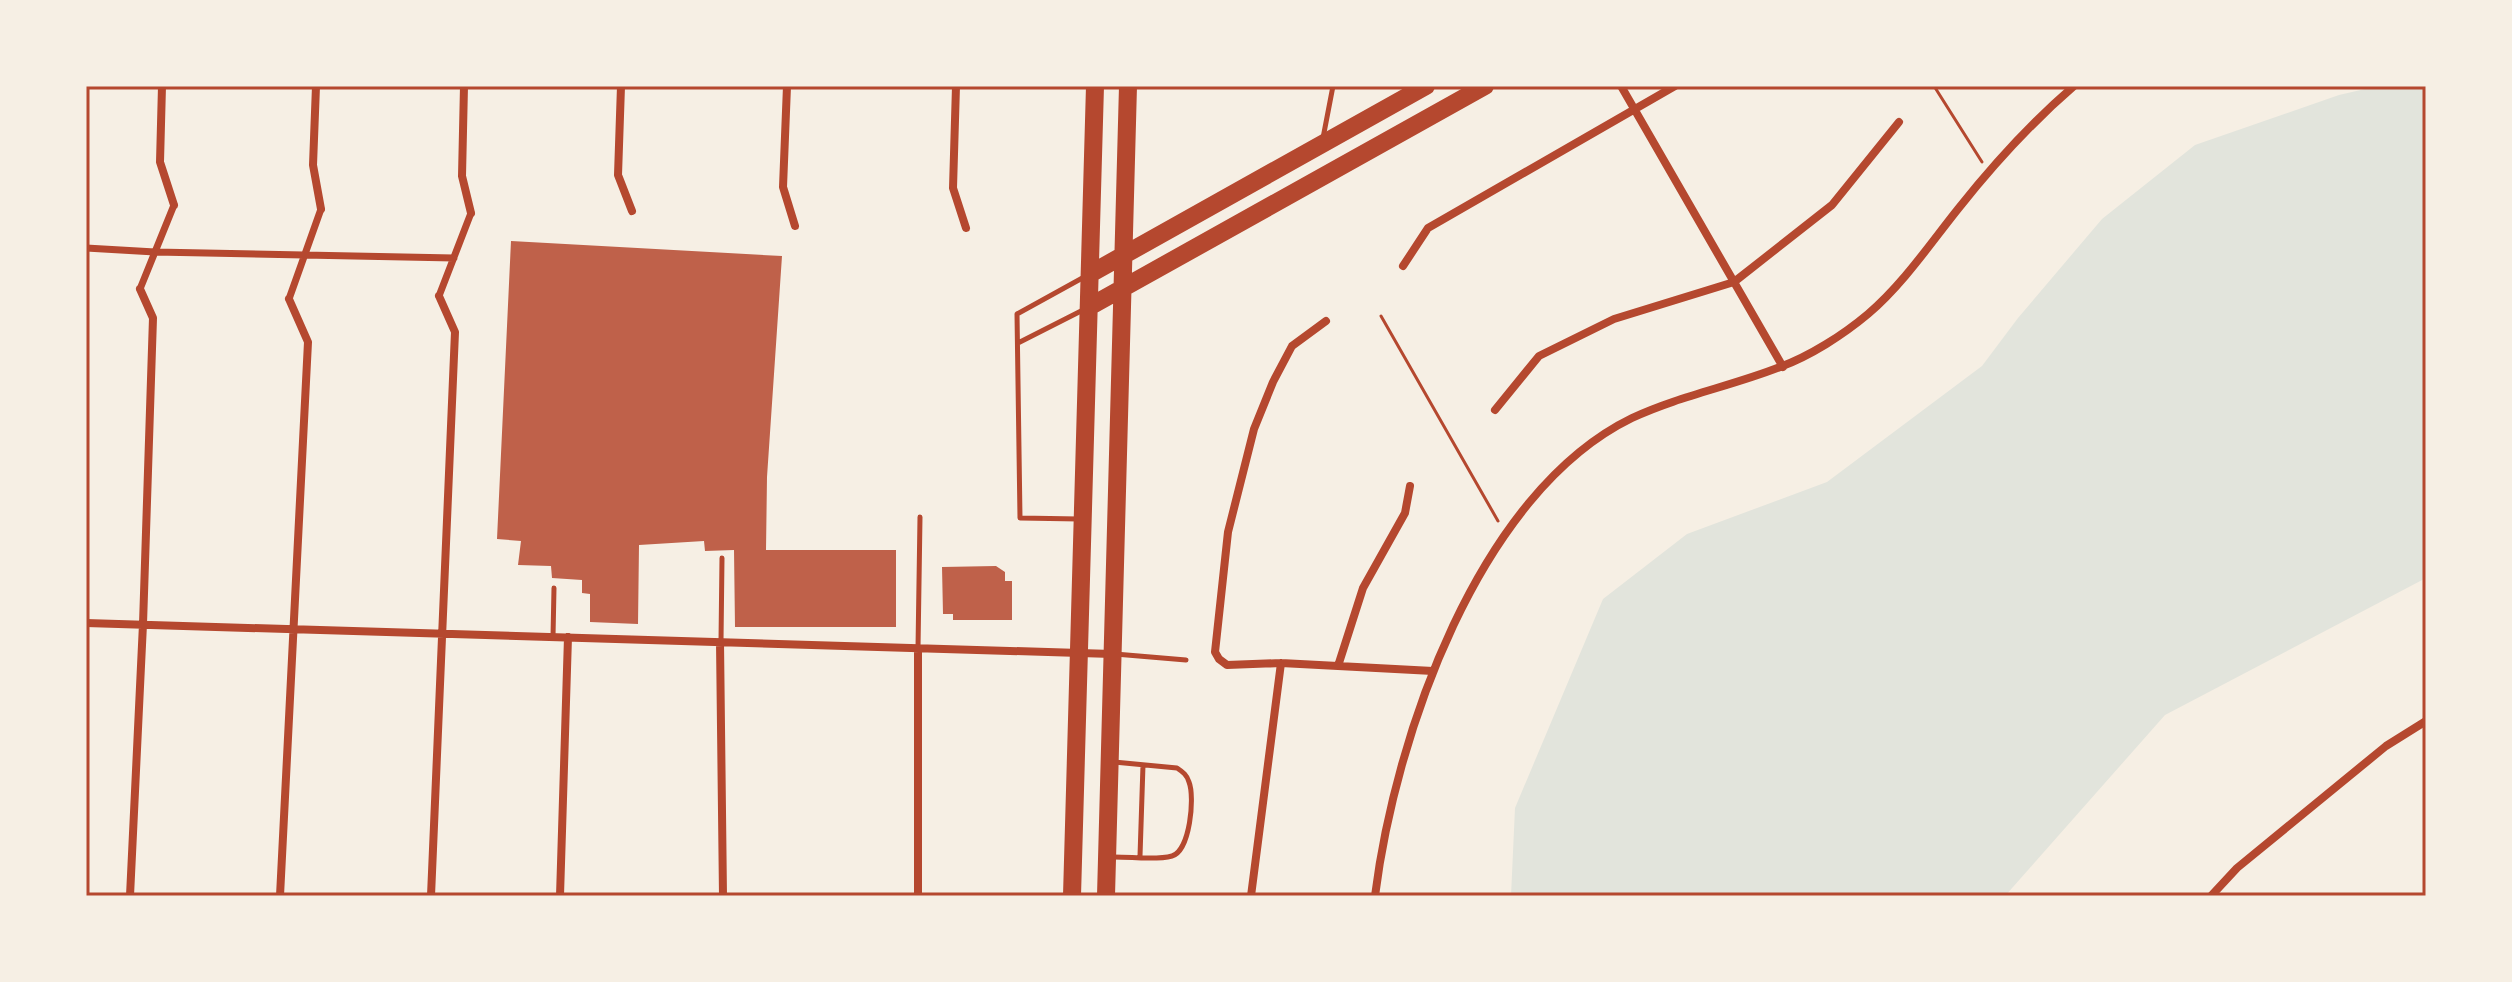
<svg xmlns="http://www.w3.org/2000/svg" width="2512" height="982" viewBox="0 0 2512 982" font-family="'Crimson Pro',serif">
  <rect width="100%" height="100%" fill="#f6efe4"/>
  <path fill="#e2e4dc" d="M 2378,86 L 2426,86 L 2426,578 L 2165,715 L 2005,896 L 1511,896 L 1515,808 L 1603,599 L 1687,534 L 1827,482 L 1982,366 L 2018,318 L 2102,219 L 2195,145 L 2339,95 Z"/>
  <path fill="#bf614a" d="M 511,241 L 782,256 L 767,477 L 766,550 L 896,550 L 896,627 L 735,627 L 734,550 L 705,551 L 704,541 L 639,545 L 638,624 L 590,622 L 590,594 L 582,593 L 582,580 L 552,578 L 551,566 L 518,565 L 521,541 L 497,539 Z
    M 996,566 L 1005,572 L 1005,581 L 1012,581 L 1012,620 L 953,620 L 953,614 L 943,614 L 942,567 Z"/>
  <g fill="none" stroke-linecap="round" stroke-linejoin="round">
    <path stroke="#b5482f" stroke-width="3" d="M 1934,86 L 1982,162
      M 1381,316 L 1498,521"/>
    <path stroke="#b5482f" stroke-width="5" d="M 1323,138 L 1333,86
      M 1018,343 L 1085,309
      M 1079,519 L 1020,518 L 1017,314 L 1086,276
      M 553,637 L 554,588
      M 721,641 L 722,558
      M 918,648 L 920,517
      M 1115,654 L 1186,660
      M 1140,856 L 1143,765
      M 1109,857 C 1128,856 1154,861 1172,856 C 1190,851 1195,797 1189,782 C 1187,775 1183,772 1177,768 L 1114,762"/>
    <path stroke="#b5482f" stroke-width="7" d="M 86,248 L 155,252 L 454,258
      M 140,289 L 174,205
      M 439,296 L 471,213
      M 289,299 L 321,209"/>
    <path stroke="#b5482f" stroke-width="8" d="M 162,86 L 160,162 L 174,205
      M 316,86 L 313,165 L 321,209
      M 464,86 L 462,176 L 471,213
      M 621,86 L 618,175 L 632,211
      M 787,86 L 783,187 L 795,226
      M 956,86 L 953,188 L 966,228
      M 1621,86 L 1783,367
      M 1403,266 L 1428,228 L 1675,86
      M 1326,321 L 1292,346 L 1273,382 L 1254,429 L 1228,532 L 1215,652 L 1219,659 L 1227,665 L 1281,663 L 1433,671
      M 1495,410 L 1539,356 L 1614,319 L 1734,282 L 1832,205 L 1899,122
      M 86,623 L 1112,654
      M 720,642 L 723,896
      M 918,648 L 918,896
      M 1338,666 L 1363,588 L 1405,513 L 1410,486
      M 130,896 L 143,624 L 153,318 L 140,289
      M 280,896 L 308,342 L 289,299
      M 431,896 L 455,332 L 439,296
      M 560,896 L 568,637
      M 1251,896 L 1281,663
      M 1375,896 C 1395,737 1478,493 1632,418 C 1679,396 1732,386 1780,367 C 1810,356 1843,335 1868,314 C 1903,284 1930,244 1958,209 C 1993,165 2031,123 2074,86
      M 2211,896 L 2237,868 L 2386,746 L 2426,721"/>
    <path stroke="#b5482f" stroke-width="18" d="M 1090,274 L 1426,86
      M 1089,307 L 1485,86
      M 1072,896 L 1095,86
      M 1106,896 L 1128,86"/>
  </g>
  <rect width="2512" height="982" fill="none" stroke="#f6efe4" stroke-width="176"/>
  <rect x="88" y="88" width="2336" height="806" fill="none" stroke="#b5482f" stroke-width="3"/>
</svg>
